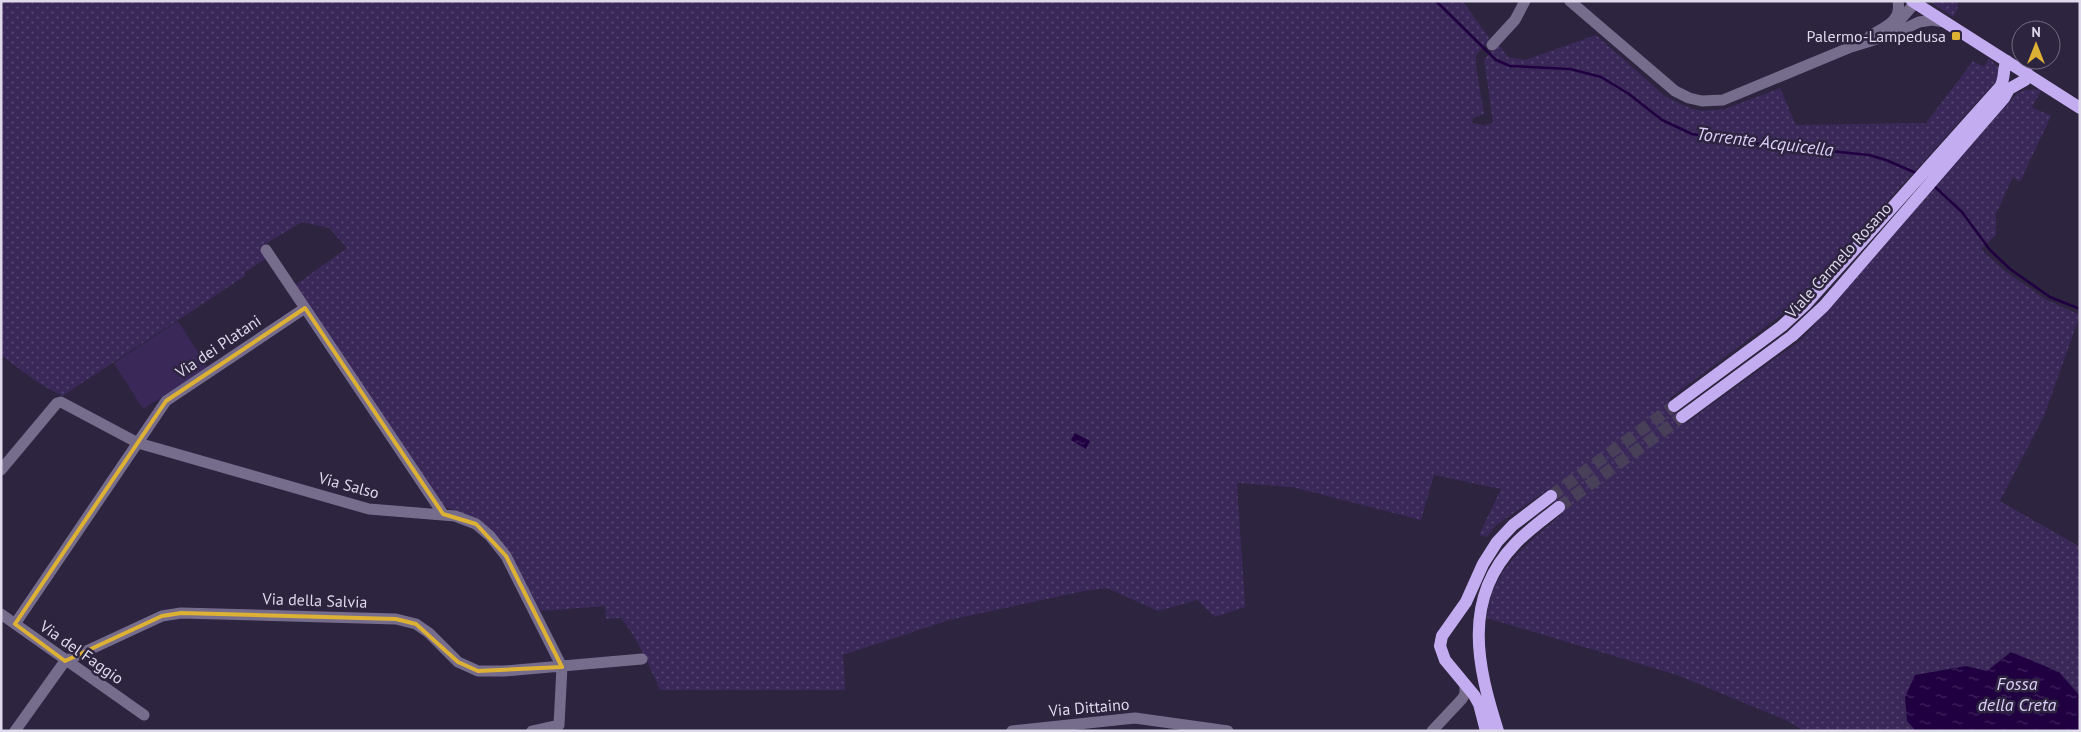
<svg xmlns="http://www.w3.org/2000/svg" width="2081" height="732" viewBox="0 0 2081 732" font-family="'PT Sans',sans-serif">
  <defs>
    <pattern id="grass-dots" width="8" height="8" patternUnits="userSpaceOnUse" patternTransform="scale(1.25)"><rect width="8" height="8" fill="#3a2859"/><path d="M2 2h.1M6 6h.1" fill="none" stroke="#564771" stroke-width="1.8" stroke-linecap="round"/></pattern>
    <pattern id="water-ripples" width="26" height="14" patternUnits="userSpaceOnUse" patternTransform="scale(1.25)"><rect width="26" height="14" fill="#200041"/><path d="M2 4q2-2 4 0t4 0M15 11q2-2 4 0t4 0" fill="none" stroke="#40255d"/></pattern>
  </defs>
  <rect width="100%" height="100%" fill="#2d243f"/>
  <path fill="url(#grass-dots)" d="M 1,1 L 1463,1 L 1489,38 L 1487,43 L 1476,55 L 1476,66 L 1484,114 L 1473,118 L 1472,123 L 1484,125 L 1493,123 L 1484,59 L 1499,45 L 1508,57 L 1525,60 L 1596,35 L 1666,97 L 1692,109 L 1702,111 L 1725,109 L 1780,88 L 1796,125 L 1926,123 L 1973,61 L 1984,67 L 1989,58 L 1999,68 L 1998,79 L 1793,306 L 1669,399 L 1686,423 L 1802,339 L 2016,94 L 2025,90 L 2042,89 L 2032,107 L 2051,116 L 2020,182 L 2013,177 L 1996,214 L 1996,235 L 1981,249 L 2004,270 L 2045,299 L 2080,315 L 2044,416 L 2000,501 L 2080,547 L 2080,731 L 1804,731 L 1788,721 L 1677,675 L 1487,618 C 1491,568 1530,542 1563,513 L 1546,491 L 1495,526 L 1487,537 L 1479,535 L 1501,489 L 1434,475 L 1421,520 L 1292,487 L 1237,483 L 1245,607 L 1215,617 L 1197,600 L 1158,611 L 1107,588 L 1084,591 L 949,620 L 843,655 L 845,690 L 660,690 C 649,665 638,639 621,618 L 606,619 L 605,606 L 541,611 L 501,540 L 478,519 L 444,506 L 294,286 L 347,248 L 329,228 L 302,222 L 260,247 L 267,258 L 245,272 L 245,276 L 62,396 L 37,382 L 1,355 Z
    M 1929,1 L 1958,1 L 1957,11 L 1953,17 Z"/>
  <path fill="#3a2859" d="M 178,321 L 208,368 L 143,409 L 114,363 Z"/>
  <path fill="url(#water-ripples)" d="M 1075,433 L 1090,441 L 1086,449 L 1071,440 Z
    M 2011,652 L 2059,672 L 2080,696 L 2080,731 L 1916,731 L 1907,721 L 1905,697 L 1915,675 L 1966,666 L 1987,671 Z"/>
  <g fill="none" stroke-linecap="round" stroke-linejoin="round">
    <path stroke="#200041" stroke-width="2.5" d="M 1436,1 L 1496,60 L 1510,66 L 1570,69 L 1601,77 L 1629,94 L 1662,120 L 1692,134 L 1731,141 L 1869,155 L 1886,160 L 1916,173
      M 1933,185 L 1962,212 L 1990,250 L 2010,269 L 2050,297 L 2080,309"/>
    <path stroke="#483f59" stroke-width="12" stroke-dasharray="12 6" stroke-linecap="butt" d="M 1551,496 L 1674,406
      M 1559,507 L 1682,417"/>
    <path stroke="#766c8c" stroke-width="11" d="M 1570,1 L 1675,91 L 1689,98 L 1702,101 L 1723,100 L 1851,47 L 1894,34 L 1919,22 L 1932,20 L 1945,22
      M 1895,26 L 1915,3
      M 1870,36 C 1884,27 1902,22 1898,1
      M 1492,45 L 1515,20 L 1525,1
      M 266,250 L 305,308
      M 1,470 L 57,403 L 61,402 L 138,443 L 369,509 L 455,516 L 476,524 L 490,536 L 506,556 L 562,667 L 559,725 L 532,731
      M 1,614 L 144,715
      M 15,624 L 166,401 L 305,308 L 443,514
      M 15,731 L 65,661 L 162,616 L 181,613 L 396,619 L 416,624 L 429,633 L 458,662 L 478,671 L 504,671 L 642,659
      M 1012,731 L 1135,718 L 1228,731
      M 1432,731 L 1462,699 L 1465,694 L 1465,685"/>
    <path stroke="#c3adf0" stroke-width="12" d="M 1912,1 L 2080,108
      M 1674,406 L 1782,326 L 1806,304 L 2000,87 C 2006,77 2002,69 2007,61
      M 1682,417 L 1792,336 L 1824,306 L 2004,98 L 2009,89 L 2025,80 L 2028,74
      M 1486,731 L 1479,704 L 1474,695 L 1445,660 L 1440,646 L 1442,636 L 1466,602 L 1483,564 L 1497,542 L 1513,525 L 1551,496
      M 1498,731 C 1477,666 1462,599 1515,544 C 1528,530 1544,519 1559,507"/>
  </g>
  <path fill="none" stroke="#ddb133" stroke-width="4" stroke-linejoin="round" d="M 305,308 L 443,514 L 476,524 L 506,556 L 562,667 L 478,671 L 458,662 L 416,624 L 396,619 L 181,613 L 162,616 L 65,661 L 15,624 L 166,401 Z"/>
  <rect fill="#ddb133" stroke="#2d243f" stroke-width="2" x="1951" y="31" width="10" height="10" rx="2.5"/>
  <g text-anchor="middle" stroke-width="5" stroke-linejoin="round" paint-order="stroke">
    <g font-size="16" fill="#ded9eb" stroke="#2d243f" text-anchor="end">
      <text x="1946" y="42">Palermo-Lampedusa</text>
    </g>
    <g font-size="16" fill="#ded9eb" stroke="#2d243f">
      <text transform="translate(1838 260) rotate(-48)" y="6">Viale Carmelo Rosano</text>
      <text transform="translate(218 346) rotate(-34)" y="6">Via dei Platani</text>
      <text transform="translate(349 485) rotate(15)" y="6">Via Salso</text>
      <text transform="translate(315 600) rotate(2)" y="6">Via della Salvia</text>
      <text transform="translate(82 652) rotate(35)" y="6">Via del Faggio</text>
      <text transform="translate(1089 707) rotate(-5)" y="6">Via Dittaino</text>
    </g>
    <g font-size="18" font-style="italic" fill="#dbcff8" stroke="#2d243f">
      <text transform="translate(1765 142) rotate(7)" y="6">Torrente Acquicella</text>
      <text x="2017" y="690">Fossa<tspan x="2017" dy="21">della Creta</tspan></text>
    </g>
  </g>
  <rect width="2081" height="732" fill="none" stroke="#ded9eb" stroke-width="5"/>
  <g transform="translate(2036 45)"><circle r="24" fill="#2d243f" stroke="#746c84"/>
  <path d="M0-4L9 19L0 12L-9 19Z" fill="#ddb133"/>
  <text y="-8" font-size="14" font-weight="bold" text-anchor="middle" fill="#ded9eb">N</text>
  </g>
</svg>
